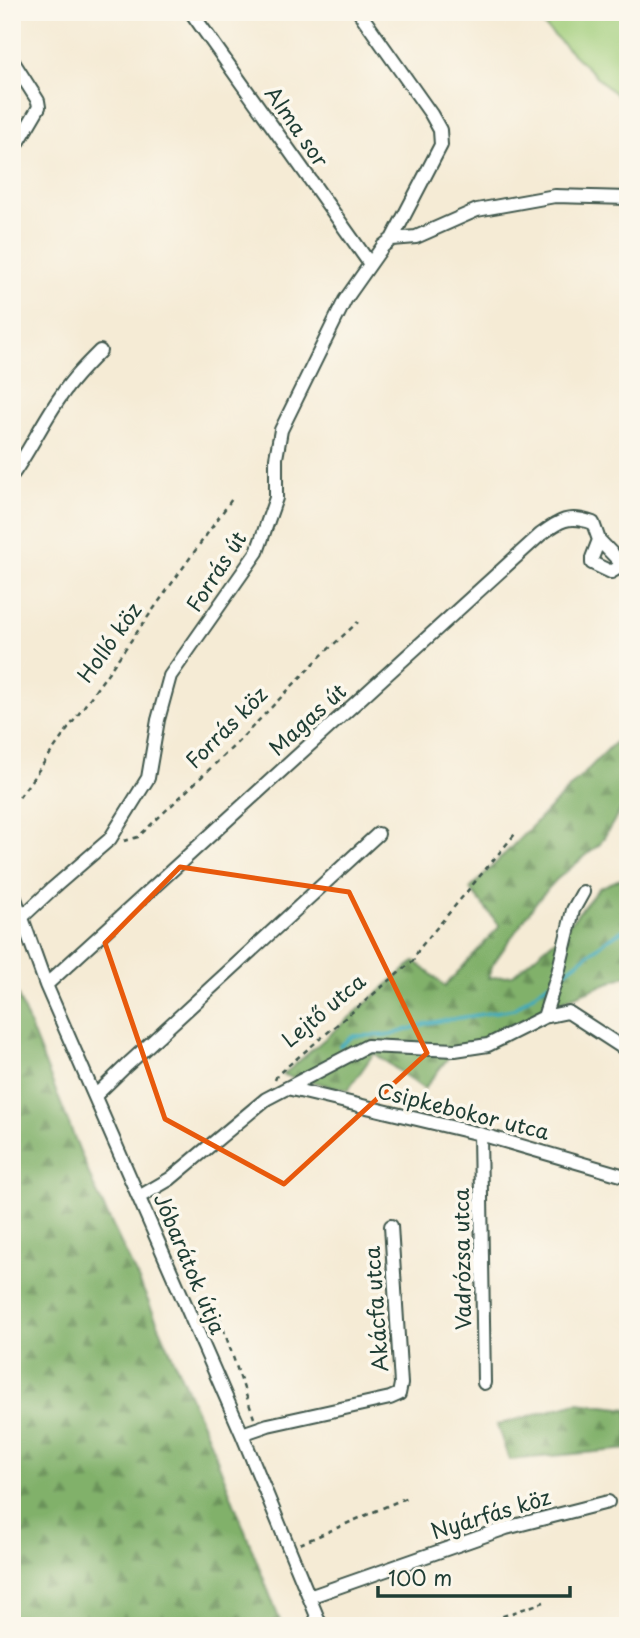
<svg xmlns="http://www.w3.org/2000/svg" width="640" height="1638" viewBox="0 0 640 1638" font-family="'Playpen Sans',sans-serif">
  <defs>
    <pattern id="forest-firs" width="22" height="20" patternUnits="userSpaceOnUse" patternTransform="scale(1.75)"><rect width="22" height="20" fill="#81b16b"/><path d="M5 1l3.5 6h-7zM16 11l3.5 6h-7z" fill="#699159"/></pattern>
  </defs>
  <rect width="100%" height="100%" fill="#fbf7ec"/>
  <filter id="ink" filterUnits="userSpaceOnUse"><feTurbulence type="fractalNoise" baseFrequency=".0143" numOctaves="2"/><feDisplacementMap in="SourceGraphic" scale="14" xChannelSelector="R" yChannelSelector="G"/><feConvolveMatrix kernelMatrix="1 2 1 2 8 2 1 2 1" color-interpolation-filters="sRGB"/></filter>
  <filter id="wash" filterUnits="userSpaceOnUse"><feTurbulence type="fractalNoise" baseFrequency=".00686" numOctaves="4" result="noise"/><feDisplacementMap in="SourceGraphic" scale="28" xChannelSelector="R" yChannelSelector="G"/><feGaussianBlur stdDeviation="1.57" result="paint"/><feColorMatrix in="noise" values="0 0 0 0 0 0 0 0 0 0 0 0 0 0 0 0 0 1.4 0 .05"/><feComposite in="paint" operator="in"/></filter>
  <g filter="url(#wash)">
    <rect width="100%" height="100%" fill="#f5ebd5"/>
    <path fill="#a2ce7b" stroke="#608658" stroke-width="2" d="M 530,12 L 628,12 L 628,104 L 606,86 Z"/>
    <path fill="url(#forest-firs)" stroke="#507750" stroke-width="2" d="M 625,732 L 628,735 L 628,798 L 600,844 L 556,880 L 537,901 L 493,964 L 488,978 L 513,975 L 560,935 L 599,888 L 627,876 L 628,872 L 628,975 L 565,1000 L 499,1043 L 451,1054 L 424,1089 L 374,1053 L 348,1090 L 283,1075 L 415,961 L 445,986 L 500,926 L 470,889 Z
      M 12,981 L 95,1189 L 141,1285 L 211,1444 L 282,1626 L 12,1626 Z
      M 577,1403 L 628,1409 L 628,1449 L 509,1460 L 497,1425 Z"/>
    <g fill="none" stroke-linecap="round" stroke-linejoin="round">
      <path stroke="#3daabc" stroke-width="3.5" d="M 561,975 L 604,942 L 628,927
        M 340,1046 L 353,1036 L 391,1035 L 428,1023 L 514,1009 L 549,983"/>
    </g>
  </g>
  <g filter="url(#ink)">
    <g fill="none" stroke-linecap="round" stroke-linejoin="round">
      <defs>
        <path id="street" d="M 191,12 L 370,264
          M 12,60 L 38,101 L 39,107 L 12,153
          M 392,239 L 416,237 L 477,210 L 555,196 L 628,198
          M 12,475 C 30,450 43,421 61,396 C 72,379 86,365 100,351
          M 12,890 L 46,985 L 242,1434 L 321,1626
          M 21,918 L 52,889 L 110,839 L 148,778 L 158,720 L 170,676 L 257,552 L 276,498 L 276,458 L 281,430 L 345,300 L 383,246 L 392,239 L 441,145 L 440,130 L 431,114 L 359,12
          M 46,985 L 540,535 C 559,521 568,514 593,523 L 599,540 L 623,565 L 611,572 L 592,563 L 592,558 L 599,540
          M 544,1017 L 558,973 L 573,910 L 583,892
          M 287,1088 L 480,1134 L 628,1177
          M 95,1096 L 127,1065 L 378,834
          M 480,1134 L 484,1383
          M 139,1197 L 170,1179 L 266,1099 L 367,1046 L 455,1050 L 488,1045 L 544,1017 L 568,1012 L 628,1051
          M 242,1434 L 268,1425 L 390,1398 L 399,1394 L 401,1384 L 391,1226
          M 309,1597 L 506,1528 L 608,1502"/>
      </defs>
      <use href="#street" stroke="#3f574c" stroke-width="16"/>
      <path stroke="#3f574c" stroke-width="2.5" stroke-dasharray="5 5" stroke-linecap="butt" d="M 12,18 L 20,12
        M 12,804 L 18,799 L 232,499
        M 124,841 L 138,837 L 234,746 L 322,655 L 358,622
        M 275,1080 L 277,1075 L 413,961 L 419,949 L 515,834
        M 220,1319 L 254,1418
        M 300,1544 L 410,1496
        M 474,1626 L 544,1602"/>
      <use href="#street" stroke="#fff" stroke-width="12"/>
    </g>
  </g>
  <path fill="none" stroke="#e8590c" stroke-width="5" stroke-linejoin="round" d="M 180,867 L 349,892 L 427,1053 L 284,1184 L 165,1119 L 105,943 Z"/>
  <g text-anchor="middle" stroke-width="7" stroke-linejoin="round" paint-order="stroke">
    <g font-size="21" fill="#1f3d34" stroke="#fbf7ec">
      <text transform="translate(296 127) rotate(55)" y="7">Alma sor</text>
      <text transform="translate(217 572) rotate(-57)" y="7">Forrás út</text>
      <text transform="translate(110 643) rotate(-54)" y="7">Holló köz</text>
      <text transform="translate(308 720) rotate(-42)" y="7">Magas út</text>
      <text transform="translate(227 728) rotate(-45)" y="7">Forrás köz</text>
      <text transform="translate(324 1011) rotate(-40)" y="7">Lejtő utca</text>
      <text transform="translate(463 1112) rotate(14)" y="7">Csipkebokor utca</text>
      <text transform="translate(463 1259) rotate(-91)" y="7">Vadrózsa utca</text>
      <text transform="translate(189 1264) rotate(67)" y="7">Jóbarátok útja</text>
      <text transform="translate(377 1309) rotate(-94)" y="7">Akácfa utca</text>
      <text transform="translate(491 1515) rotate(-17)" y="7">Nyárfás köz</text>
    </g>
  </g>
  <rect width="640" height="1638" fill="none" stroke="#fbf7ec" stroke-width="42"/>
  <path d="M378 1586v10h192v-10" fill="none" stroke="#1f3d34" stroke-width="3.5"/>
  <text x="388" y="1586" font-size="21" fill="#1f3d34" stroke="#fbf7ec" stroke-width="5" paint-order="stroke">100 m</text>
</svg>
